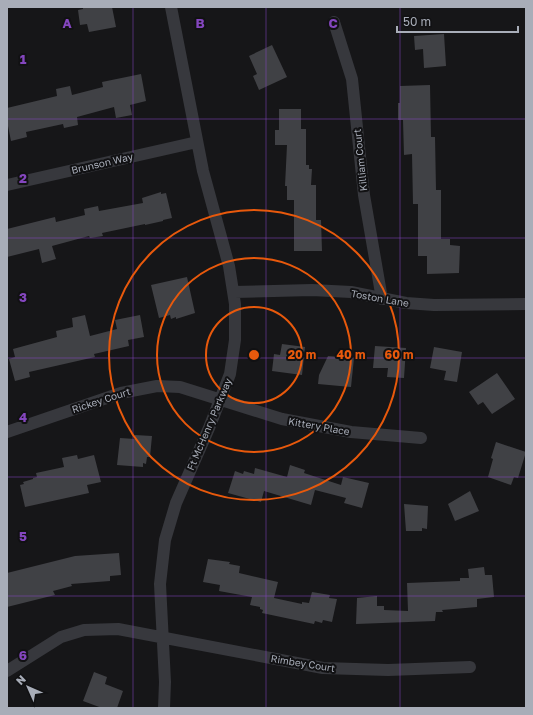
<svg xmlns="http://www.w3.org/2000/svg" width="533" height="715" viewBox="0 0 533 715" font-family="'Golos Text',sans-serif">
  <rect width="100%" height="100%" fill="#161618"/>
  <path fill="#404145" d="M 83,7 L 112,7 L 116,27 L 89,32 L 87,24 L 80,25 L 78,10 L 83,9 Z
    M 444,34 L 446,66 L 424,68 L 423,49 L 415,50 L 414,36 Z
    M 272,45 L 287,77 L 259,90 L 253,76 L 257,74 L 249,56 Z
    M 141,74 L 146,101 L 130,105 L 132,115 L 116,118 L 114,107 L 77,117 L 78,125 L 64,128 L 63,124 L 26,132 L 27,137 L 11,141 L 7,121 L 7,108 L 57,96 L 56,89 L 70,86 L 72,95 L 103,87 L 102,82 Z
    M 430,85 L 431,137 L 435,137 L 436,190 L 441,190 L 441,239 L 450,239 L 450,245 L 460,246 L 459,273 L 427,274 L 427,256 L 418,256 L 418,204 L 413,204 L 412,154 L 404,155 L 403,120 L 398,120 L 398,103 L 400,103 L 400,86 Z
    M 279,109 L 301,109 L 301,129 L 306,129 L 306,165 L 309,165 L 309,169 L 312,169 L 311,185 L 316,185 L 316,220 L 321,220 L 322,251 L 294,251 L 294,200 L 287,200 L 287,186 L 285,186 L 287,145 L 275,145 L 275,130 L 279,130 Z
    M 161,192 L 161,194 L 166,193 L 172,218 L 163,220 L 163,221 L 145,225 L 145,224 L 102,233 L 103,236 L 90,238 L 89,236 L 52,246 L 56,259 L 42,263 L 39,249 L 7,257 L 7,229 L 55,217 L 56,222 L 85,215 L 84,209 L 98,206 L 99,211 L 143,203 L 142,198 Z
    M 187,277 L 195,313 L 176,319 L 176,317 L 171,319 L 170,315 L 159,318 L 151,285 Z
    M 85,315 L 90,336 L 117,329 L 115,320 L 140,315 L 144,337 L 128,340 L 129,346 L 94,354 L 95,357 L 29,372 L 30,377 L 15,381 L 9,359 L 15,357 L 13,349 L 57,337 L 56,331 L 73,327 L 72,318 Z
    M 282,344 L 305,347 L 302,375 L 272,371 L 274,354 L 280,355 Z
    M 375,346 L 406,348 L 404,378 L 387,377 L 388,368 L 373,368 Z
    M 434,347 L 462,352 L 457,382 L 444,380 L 446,371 L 430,368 Z
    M 328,356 L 354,358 L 351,387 L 318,384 L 319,375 Z
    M 497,373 L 515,399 L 492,414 L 483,402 L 478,405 L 469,392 Z
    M 135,435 L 152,436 L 150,457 L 147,457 L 146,464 L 143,463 L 143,467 L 117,465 L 120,438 L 135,439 Z
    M 496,442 L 526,452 L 518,478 L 514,477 L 511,485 L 488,477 L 493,459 L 491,458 Z
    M 77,455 L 78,459 L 94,455 L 101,482 L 87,485 L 89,493 L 25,507 L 20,485 L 24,484 L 23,482 L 33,479 L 33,478 L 37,477 L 36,473 L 64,467 L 62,458 Z
    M 290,465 L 305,470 L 304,473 L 341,485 L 343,477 L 369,483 L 362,508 L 344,503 L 346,498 L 315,490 L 311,505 L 264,491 L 261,502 L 228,493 L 235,471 L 243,474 L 244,471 L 254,474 L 255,468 L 287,477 Z
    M 470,491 L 479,511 L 455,521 L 448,504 Z
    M 404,504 L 428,506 L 427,529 L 422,528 L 422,531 L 406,531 Z
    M 119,553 L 121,575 L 110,576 L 110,581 L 71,584 L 72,586 L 53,591 L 55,595 L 7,607 L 7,573 L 75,556 Z
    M 208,559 L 230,562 L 229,564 L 240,566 L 239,573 L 278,582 L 274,598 L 302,604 L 302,602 L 309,603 L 312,592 L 330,595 L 329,598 L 337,599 L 332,622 L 323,620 L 322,623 L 315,621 L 314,624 L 262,613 L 263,610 L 260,609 L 260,607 L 250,605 L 252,597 L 219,591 L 220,585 L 203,582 Z
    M 484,567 L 485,575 L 492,575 L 494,597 L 477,599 L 477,607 L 442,610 L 443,612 L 436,612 L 435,621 L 356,624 L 357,598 L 377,596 L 377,606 L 384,606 L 384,610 L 408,611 L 407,583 L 460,581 L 460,578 L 469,578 L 468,569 Z
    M 94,672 L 107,677 L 105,684 L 123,691 L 117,708 L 102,708 L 83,701 Z"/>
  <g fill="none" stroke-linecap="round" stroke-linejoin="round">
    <path stroke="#37383d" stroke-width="12" d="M 334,22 L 352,79 L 364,195 L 382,299
      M 7,185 L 197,142
      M 234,292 L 312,290 L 351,292 L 406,303 L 434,305 L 526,304
      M 7,432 L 121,393 L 157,386 L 180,387 L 282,419 L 351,432 L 421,438
      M 7,671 L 61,637 L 84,630 L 118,629 L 323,668 L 388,670 L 470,667
      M 164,708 L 165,682 L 160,584 L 165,540 L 176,503 L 209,428 L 230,374 L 235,340 L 235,304 L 229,266 L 203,171 L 171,7"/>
  </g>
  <path fill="none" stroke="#8446be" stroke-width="1" stroke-opacity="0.55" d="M 133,7 L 133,708M 266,7 L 266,708M 400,7 L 400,708M 7,119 L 526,119M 7,238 L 526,238M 7,358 L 526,358M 7,477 L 526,477M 7,596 L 526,596"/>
  <g fill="none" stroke="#e8590c" stroke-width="2">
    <circle cx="254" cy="355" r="48"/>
    <circle cx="254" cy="355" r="97"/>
    <circle cx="254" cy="355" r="145"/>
  </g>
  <g text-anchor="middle" stroke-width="4" stroke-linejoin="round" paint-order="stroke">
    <g font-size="10" fill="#a8adb8" stroke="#111113">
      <text transform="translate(360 160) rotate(-96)" y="4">Killiam Court</text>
      <text transform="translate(102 163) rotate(-13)" y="4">Brunson Way</text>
      <text transform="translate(380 298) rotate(10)" y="4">Toston Lane</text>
      <text transform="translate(101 400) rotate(-18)" y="4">Rickey Court</text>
      <text transform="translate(209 424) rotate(-67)" y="4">Ft McHenry Parkway</text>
      <text transform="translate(319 426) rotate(10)" y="4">Kittery Place</text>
      <text transform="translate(303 663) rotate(9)" y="4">Rimbey Court</text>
    </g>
  </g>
  <g font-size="13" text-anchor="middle" font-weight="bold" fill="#8446be" stroke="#111113" stroke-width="4" stroke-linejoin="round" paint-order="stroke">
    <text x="67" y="28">A</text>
    <text x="200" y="28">B</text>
    <text x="333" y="28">C</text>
    <text x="23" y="64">1</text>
    <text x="23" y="183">2</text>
    <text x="23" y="302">3</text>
    <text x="23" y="422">4</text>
    <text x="23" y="541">5</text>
    <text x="23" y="660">6</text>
  </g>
  <circle cx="254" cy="355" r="6" fill="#e8590c" stroke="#111113" stroke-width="2"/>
  <g font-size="12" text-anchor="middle" font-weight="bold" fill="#e8590c" stroke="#111113" stroke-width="4" stroke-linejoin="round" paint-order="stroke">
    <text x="302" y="359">20 m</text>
    <text x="351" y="359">40 m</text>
    <text x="399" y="359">60 m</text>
  </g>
  <rect width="533" height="715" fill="none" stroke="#a8adb8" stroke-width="16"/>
  <g transform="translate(28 687) rotate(315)" stroke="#111113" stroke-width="3" paint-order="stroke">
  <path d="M0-3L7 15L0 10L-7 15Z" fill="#a8adb8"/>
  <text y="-6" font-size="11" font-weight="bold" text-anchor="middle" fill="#a8adb8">N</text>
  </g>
  <path d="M397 26v6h121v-6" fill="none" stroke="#a8adb8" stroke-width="2"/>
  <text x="403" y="26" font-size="12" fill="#a8adb8" stroke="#111113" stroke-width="3" paint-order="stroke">50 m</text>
</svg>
